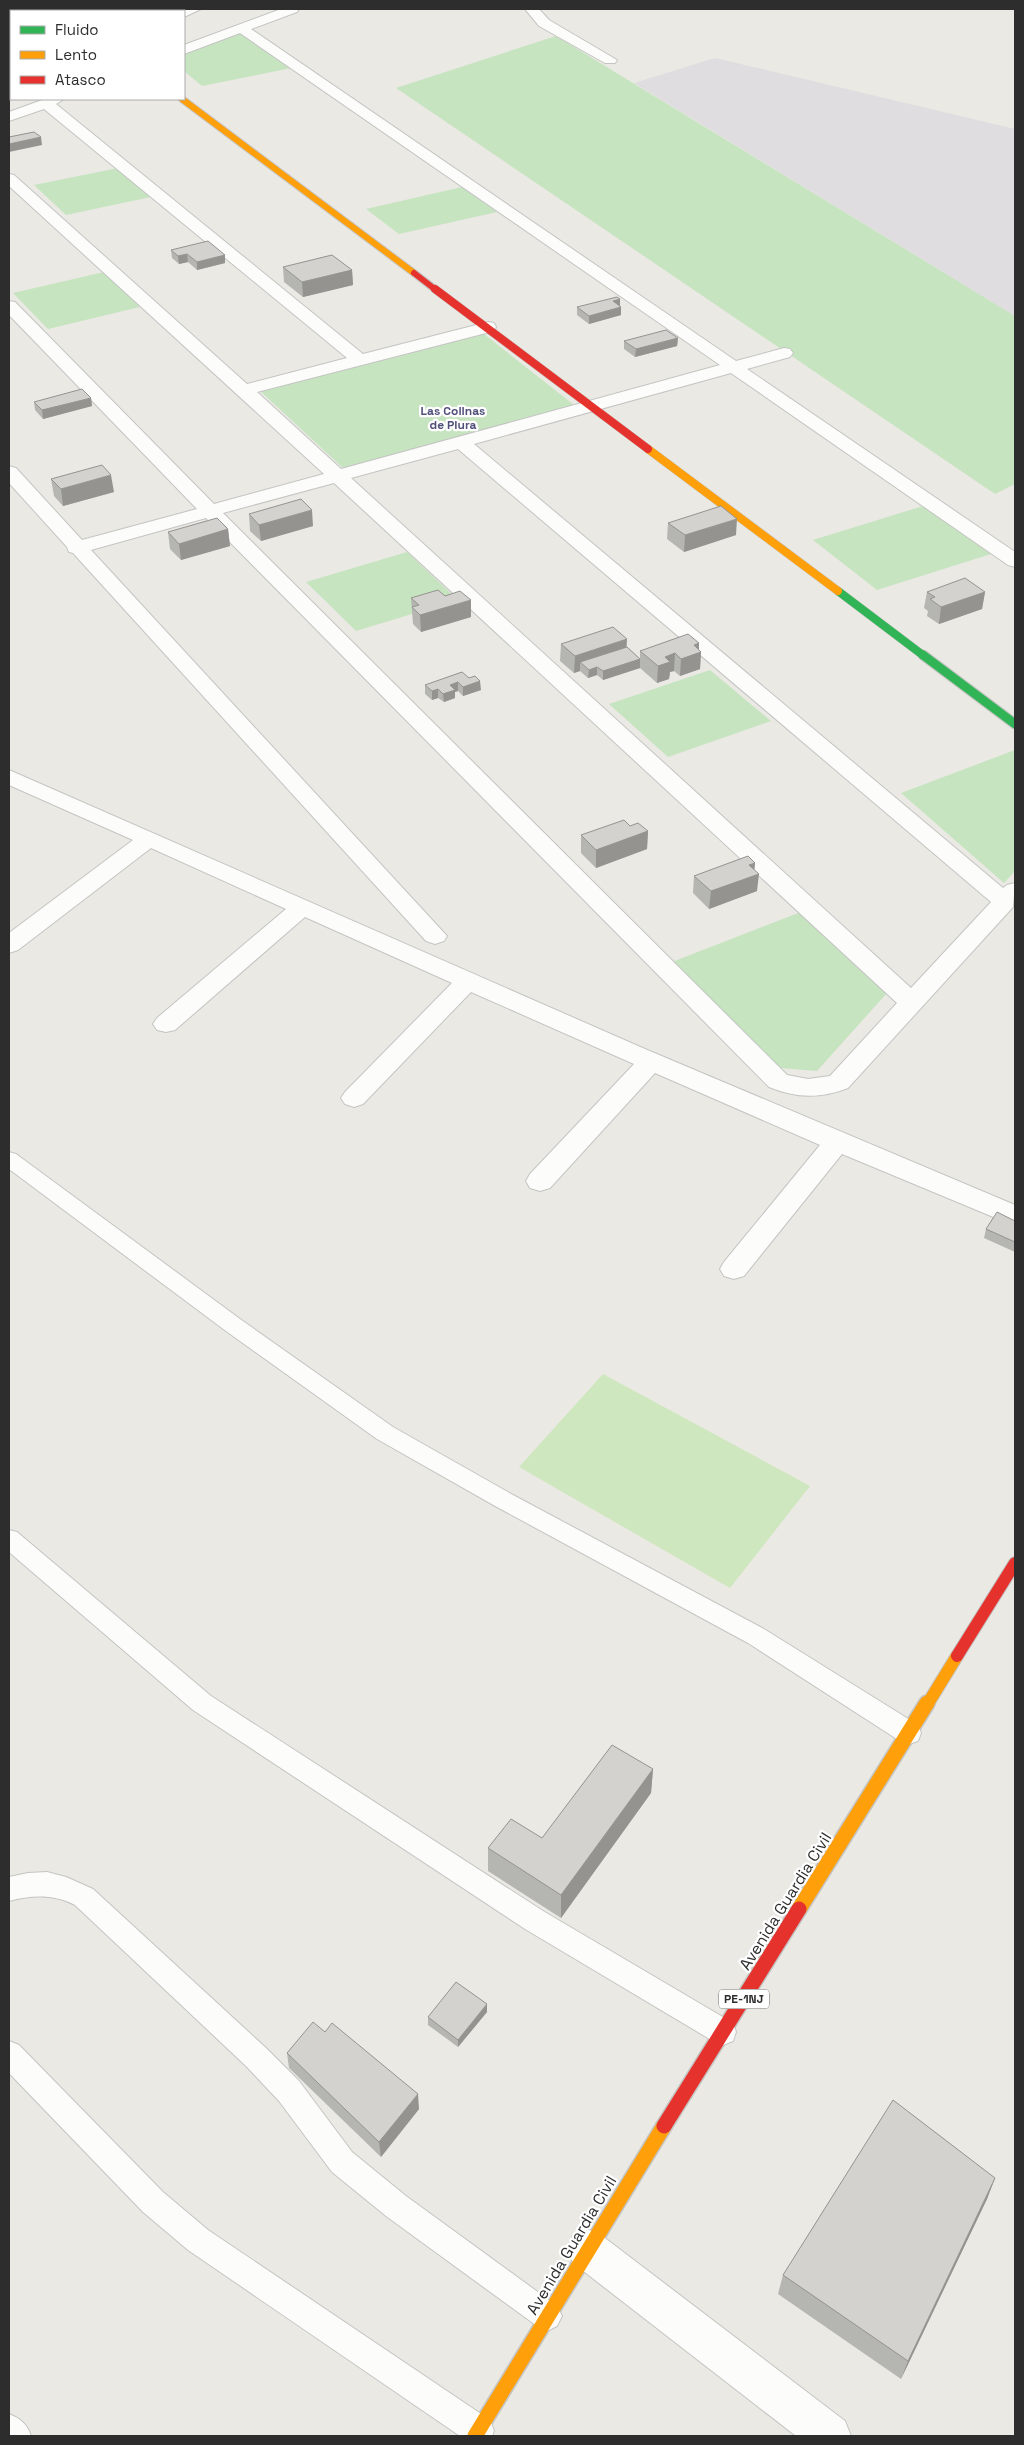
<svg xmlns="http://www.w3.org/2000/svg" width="1024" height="2445" viewBox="0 0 1024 2445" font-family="'Space Grotesk',sans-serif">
  <rect width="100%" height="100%" fill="#eae9e4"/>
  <path fill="#dfdddf" d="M 715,58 L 1015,129 L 1015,316 L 634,83 Z"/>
  <path fill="#c7e4c0" d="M 241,31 L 292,68 L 202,86 L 184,71 L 184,54 Z
    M 556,36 L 1015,316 L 1015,484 L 995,494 L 396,88 Z
    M 118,168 L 151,197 L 66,215 L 34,185 Z
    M 462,187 L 497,212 L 399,234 L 366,209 Z
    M 104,272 L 140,307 L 48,329 L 13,293 Z
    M 484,334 L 574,405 L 343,468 L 260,391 Z
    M 923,506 L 991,554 L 877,590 L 813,540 Z
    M 407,552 L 458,600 L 356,631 L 306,582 Z
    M 710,670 L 771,721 L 668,757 L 609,704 Z
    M 1015,750 L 1015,871 L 1004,883 L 901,793 Z
    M 801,912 L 887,993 L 817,1071 L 780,1068 L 672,962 Z"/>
  <path fill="#cfe7be" d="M 603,1374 L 810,1486 L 730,1588 L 519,1467 Z"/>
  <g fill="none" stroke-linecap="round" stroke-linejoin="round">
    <defs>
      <path id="lane" d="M 9,1152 L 16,1154 L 240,1319 L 393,1427 L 513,1495 L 764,1629 L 918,1725 L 921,1733 L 918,1741 L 909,1744 L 900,1741 L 748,1643 L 497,1507 L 377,1439 L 226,1331 L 9,1169 Z
        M 9,1530 L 17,1532 L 211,1696 L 543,1911 L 733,2023 L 736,2032 L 733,2041 L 723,2045 L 713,2041 L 525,1929 L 193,1710 L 9,1552 Z
        M 47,1872 L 66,1877 L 93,1889 L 266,2048 L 299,2081 L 352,2152 L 406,2196 L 557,2306 L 562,2316 L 557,2326 L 547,2331 L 537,2326 L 386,2216 L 332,2172 L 279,2101 L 246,2066 L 75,1905 C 53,1894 32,1895 9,1901 L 9,1877 L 28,1873 Z
        M 9,2041 L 19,2045 L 163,2192 L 208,2230 L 490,2420 L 494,2431 L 492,2436 L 460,2436 L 188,2250 L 143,2212 L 9,2073 Z
        M 9,2414 C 21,2419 27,2424 31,2436 L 9,2436 Z"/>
      <path id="street" d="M 183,9 L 201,9 L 184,17 L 184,11 L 179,11 Z
        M 281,9 L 299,9 L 297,12 L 251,29 L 736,361 L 784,348 L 790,349 L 793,353 L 790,357 L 747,369 L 1015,552 L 1015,567 L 1008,565 L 731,373 L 474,444 L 1003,888 L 1007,885 L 1015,883 L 1013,907 L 848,1088 C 820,1099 796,1098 769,1087 L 206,518 L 91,550 L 447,936 L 444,941 L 435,944 L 426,941 L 73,553 L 69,552 L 67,547 L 9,483 L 9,466 L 16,468 L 82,540 L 197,509 L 9,315 L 9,301 L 15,302 L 214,504 L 324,474 L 9,186 L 9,174 L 14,175 L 247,384 L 347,358 L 44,109 L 9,121 L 9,112 L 45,99 L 64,99 L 56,104 L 363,354 L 488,322 L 494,323 L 496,327 L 494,331 L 257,392 L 341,469 L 720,365 L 240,33 L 184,54 L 184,45 ZM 458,449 L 991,902 L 911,988 L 351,478 ZM 334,483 L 897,1003 L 830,1076 L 808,1079 L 787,1075 L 223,513 Z
        M 525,9 L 539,9 L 549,20 L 617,60 L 615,63 L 605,63 L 539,26 Z
        M 9,35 L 11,36 L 11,50 L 9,49 Z
        M 9,72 L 11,72 L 11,81 L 9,81 Z
        M 9,770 L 645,1049 L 1015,1205 L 1015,1226 L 842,1154 L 744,1276 L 734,1279 L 724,1276 L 720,1269 L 724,1262 L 820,1145 L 655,1073 L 550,1188 L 540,1191 L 530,1188 L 526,1181 L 530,1174 L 634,1064 L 471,992 L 363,1104 L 354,1107 L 345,1104 L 341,1098 L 345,1092 L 452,983 L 305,917 L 175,1030 L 166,1032 L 157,1030 L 153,1024 L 157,1018 L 286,909 L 151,848 L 18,950 L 9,953 L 9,933 L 133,840 L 9,785 Z
        M 587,2229 L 601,2235 L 845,2421 L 851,2436 L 796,2436 L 573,2263 L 567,2249 L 573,2235 Z"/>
      <path id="fast-far2" d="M 86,9 L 90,11"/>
      <path id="fast-far1" d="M 838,591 L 924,656"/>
      <path id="fast" d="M 923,655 L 1015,724"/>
      <path id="slow-far3" d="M 182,99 L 414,273"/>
      <path id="slow-far2" d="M 648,449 L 838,591"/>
      <path id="slow-far1" d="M 927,1705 L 957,1656"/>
      <path id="slow" d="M 799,1909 L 927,1703
        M 475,2436 L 664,2126"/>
      <path id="jam-far3" d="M 414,273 L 436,290"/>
      <path id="jam-far2" d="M 435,289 L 648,449"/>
      <path id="jam-far1" d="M 957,1656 L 1015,1563"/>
      <path id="jam" d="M 664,2126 L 799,1909"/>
    </defs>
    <use href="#lane" stroke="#c4c4c3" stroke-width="2"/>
    <use href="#street" stroke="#c4c4c3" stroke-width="2"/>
    <use href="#fast-far2" stroke="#c4c4c3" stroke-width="8"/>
    <use href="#fast-far1" stroke="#c4c4c3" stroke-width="9"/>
    <use href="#fast" stroke="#c4c4c3" stroke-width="11"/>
    <use href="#slow-far3" stroke="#c4c4c3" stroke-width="8"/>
    <use href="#slow-far2" stroke="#c4c4c3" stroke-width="9"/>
    <use href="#slow-far1" stroke="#c4c4c3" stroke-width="14"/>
    <use href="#slow" stroke="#c4c4c3" stroke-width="18"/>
    <use href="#jam-far3" stroke="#c4c4c3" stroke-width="8"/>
    <use href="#jam-far2" stroke="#c4c4c3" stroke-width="9"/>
    <use href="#jam-far1" stroke="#c4c4c3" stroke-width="14"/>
    <use href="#jam" stroke="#c4c4c3" stroke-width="18"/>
    <use href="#lane" fill="#fcfcfb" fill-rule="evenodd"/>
    <use href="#street" fill="#fcfcfb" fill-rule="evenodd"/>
    <use href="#fast-far2" stroke="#30b455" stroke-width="6"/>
    <use href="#fast-far1" stroke="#30b455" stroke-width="8"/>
    <use href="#fast" stroke="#30b455" stroke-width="9"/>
    <use href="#slow-far3" stroke="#ff9f0a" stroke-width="6"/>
    <use href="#slow-far2" stroke="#ff9f0a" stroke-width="8"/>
    <use href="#slow-far1" stroke="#ff9f0a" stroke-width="12"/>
    <use href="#slow" stroke="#ff9f0a" stroke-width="15"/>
    <use href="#jam-far3" stroke="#e5322d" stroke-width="6"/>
    <use href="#jam-far2" stroke="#e5322d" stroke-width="8"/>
    <use href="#jam-far1" stroke="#e5322d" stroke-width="12"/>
    <use href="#jam" stroke="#e5322d" stroke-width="15"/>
  </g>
  <path fill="#b5b5b1" d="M 171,250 L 225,255 L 225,263 L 197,270 L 188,262 L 179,264 L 172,258 Z
    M 283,267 L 352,270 L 353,285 L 303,297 L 284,282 Z
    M 577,307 L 620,307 L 621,315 L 589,324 L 577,315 Z
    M 678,338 L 677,346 L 635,357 L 624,349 L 624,341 Z
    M 91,398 L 92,406 L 43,419 L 35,410 L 34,402 Z
    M 51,479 L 114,492 L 63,506 L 54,496 Z
    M 249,514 L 313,526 L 261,541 L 250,531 Z
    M 668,523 L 736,535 L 684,552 L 667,539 Z
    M 228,529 L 230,546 L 181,560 L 170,549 L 168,532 Z
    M 927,592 L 985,592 L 982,609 L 939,624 L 927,616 L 928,611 L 924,608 Z
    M 411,598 L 471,617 L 421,632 L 413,624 Z
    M 561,644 L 627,647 L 640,659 L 640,651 L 699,650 L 701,652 L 700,669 L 680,676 L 674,671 L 670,672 L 669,679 L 657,683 L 640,668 L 603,680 L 597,675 L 588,678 L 580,671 L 574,673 L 560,661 Z
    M 462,672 L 481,690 L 463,696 L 458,691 L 455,692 L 455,698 L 444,702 L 438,698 L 432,700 L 425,694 L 425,685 Z
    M 630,826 L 648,831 L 647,849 L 596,868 L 581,853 L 581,835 Z
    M 755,863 L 754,869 L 757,891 L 709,909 L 693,893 L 694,876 Z
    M 1015,1221 L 1015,1252 L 984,1238 L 986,1229 Z
    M 653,1769 L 651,1793 L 561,1918 L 488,1871 L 488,1848 L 542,1838 Z
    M 487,2004 L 487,2012 L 458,2047 L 428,2025 L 428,2017 Z
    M 287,2053 L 419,2109 L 381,2157 L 289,2068 Z
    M 995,2178 L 987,2199 L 901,2379 L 778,2294 L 783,2275 Z"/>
  <path fill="#949390" d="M 41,137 L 42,145 L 9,152 L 9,144 Z
    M 187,254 L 188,262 L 179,264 L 178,256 Z
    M 225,255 L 225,263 L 197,270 L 197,262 Z
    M 352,270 L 353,285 L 303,297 L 302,282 Z
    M 620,299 L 620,307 L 613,301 Z
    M 621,307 L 621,315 L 589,324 L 589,316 Z
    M 678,338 L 677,346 L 635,357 L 636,349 Z
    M 91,398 L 92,406 L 43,419 L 42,410 Z
    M 111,475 L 114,492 L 63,506 L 61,489 Z
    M 312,510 L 313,526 L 261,541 L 259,525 Z
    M 737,519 L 736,535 L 684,552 L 685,535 Z
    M 228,529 L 230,546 L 181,560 L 179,544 Z
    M 985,592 L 982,609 L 939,624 L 941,607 Z
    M 471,600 L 471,617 L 421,632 L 420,615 Z
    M 627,639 L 626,656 L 580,662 L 580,671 L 574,673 L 575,656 Z
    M 699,643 L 699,653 L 701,652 L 700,669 L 680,676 L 681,659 L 694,645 Z
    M 675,653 L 674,671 L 670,672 L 669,679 L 657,683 L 658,666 L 665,657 Z
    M 640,659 L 640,668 L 603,680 L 603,671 Z
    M 597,667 L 597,675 L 588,678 L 589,670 Z
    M 480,681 L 481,690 L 463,696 L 463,687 Z
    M 458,682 L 458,691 L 455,692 L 455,698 L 444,702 L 443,694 L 450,685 Z
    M 438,689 L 438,698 L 432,700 L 432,691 Z
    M 648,831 L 647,849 L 596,868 L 596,850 Z
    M 755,863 L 754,875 L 759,874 L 757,891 L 709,909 L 711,891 L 749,865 Z
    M 653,1769 L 651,1793 L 561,1918 L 561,1895 Z
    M 487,2004 L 487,2012 L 458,2047 L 458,2040 Z
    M 418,2094 L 419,2109 L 381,2157 L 379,2142 Z
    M 995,2178 L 987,2199 L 901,2379 L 908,2361 Z"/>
  <path fill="#d3d2ce" stroke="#949390" d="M 34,132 L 41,137 L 9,144 L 9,137 Z
    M 208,241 L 225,255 L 197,262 L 187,254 L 178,256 L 171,250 Z
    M 332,255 L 352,270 L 302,282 L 283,267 Z
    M 617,297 L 620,299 L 613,301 L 621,307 L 589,316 L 577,307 Z
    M 666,330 L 678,338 L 636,349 L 624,341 Z
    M 82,389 L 91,398 L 42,410 L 34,402 Z
    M 102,465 L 111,475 L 61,489 L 51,479 Z
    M 301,499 L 312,510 L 259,525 L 249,514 Z
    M 721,506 L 737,519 L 685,535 L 668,523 Z
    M 217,518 L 228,529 L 179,544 L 168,532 Z
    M 965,578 L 985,592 L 941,607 L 930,599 L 935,597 L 927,592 Z
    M 438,590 L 445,596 L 460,591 L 471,600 L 420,615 L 412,607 L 419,605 L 411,598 Z
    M 613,627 L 627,639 L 575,656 L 561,644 Z
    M 688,634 L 699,643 L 694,645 L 701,652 L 681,659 L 675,653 L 665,657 L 670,662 L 658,666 L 640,651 Z
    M 627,647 L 640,659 L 603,671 L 597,667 L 589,670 L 580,662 Z
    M 462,672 L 469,678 L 475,676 L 480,681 L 463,687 L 458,682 L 450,685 L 455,690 L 443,694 L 438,689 L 432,691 L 425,685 Z
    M 624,820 L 630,826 L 638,823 L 648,831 L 596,850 L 581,835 Z
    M 748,856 L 755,863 L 749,865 L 759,874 L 711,891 L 694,876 Z
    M 997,1212 L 1015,1221 L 1015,1242 L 986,1229 Z
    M 612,1745 L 653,1769 L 561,1895 L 488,1848 L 511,1819 L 542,1838 Z
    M 456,1982 L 487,2004 L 458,2040 L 428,2017 Z
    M 313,2022 L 325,2032 L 332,2023 L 418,2094 L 379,2142 L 287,2053 Z
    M 893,2100 L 995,2178 L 908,2361 L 783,2275 Z"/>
  <g text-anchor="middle" stroke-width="4.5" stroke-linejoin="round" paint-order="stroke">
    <g font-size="12" font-weight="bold" fill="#51507b" stroke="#fff">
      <text x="453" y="415">Las Colinas<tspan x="453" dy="14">de Piura</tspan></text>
    </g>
    <rect fill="#fff" stroke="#6c6c6c" stroke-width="1" x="719" y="1989.5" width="50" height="19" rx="4"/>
    <g font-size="12" font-weight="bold" fill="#2d2d2d">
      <text x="744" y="2003">PE-1NJ</text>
    </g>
    <g font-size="16" fill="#2d2d2d" stroke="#fff">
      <text transform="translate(785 1901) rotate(-58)" y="6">Avenida Guardia Civil</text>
      <text transform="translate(571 2245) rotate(-59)" y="6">Avenida Guardia Civil</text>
    </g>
  </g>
  <rect width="1024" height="2445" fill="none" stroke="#2d2d2d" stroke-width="20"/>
  <rect x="10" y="10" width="175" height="90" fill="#ffffff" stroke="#ababab"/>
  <rect x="20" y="26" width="25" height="8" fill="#30b455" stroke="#ababab"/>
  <text x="55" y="35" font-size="15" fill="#2d2d2d">Fluido</text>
  <rect x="20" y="51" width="25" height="8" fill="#ff9f0a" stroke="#ababab"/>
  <text x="55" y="60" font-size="15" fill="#2d2d2d">Lento</text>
  <rect x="20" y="76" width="25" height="8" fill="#e5322d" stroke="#ababab"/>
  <text x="55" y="85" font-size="15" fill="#2d2d2d">Atasco</text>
</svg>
